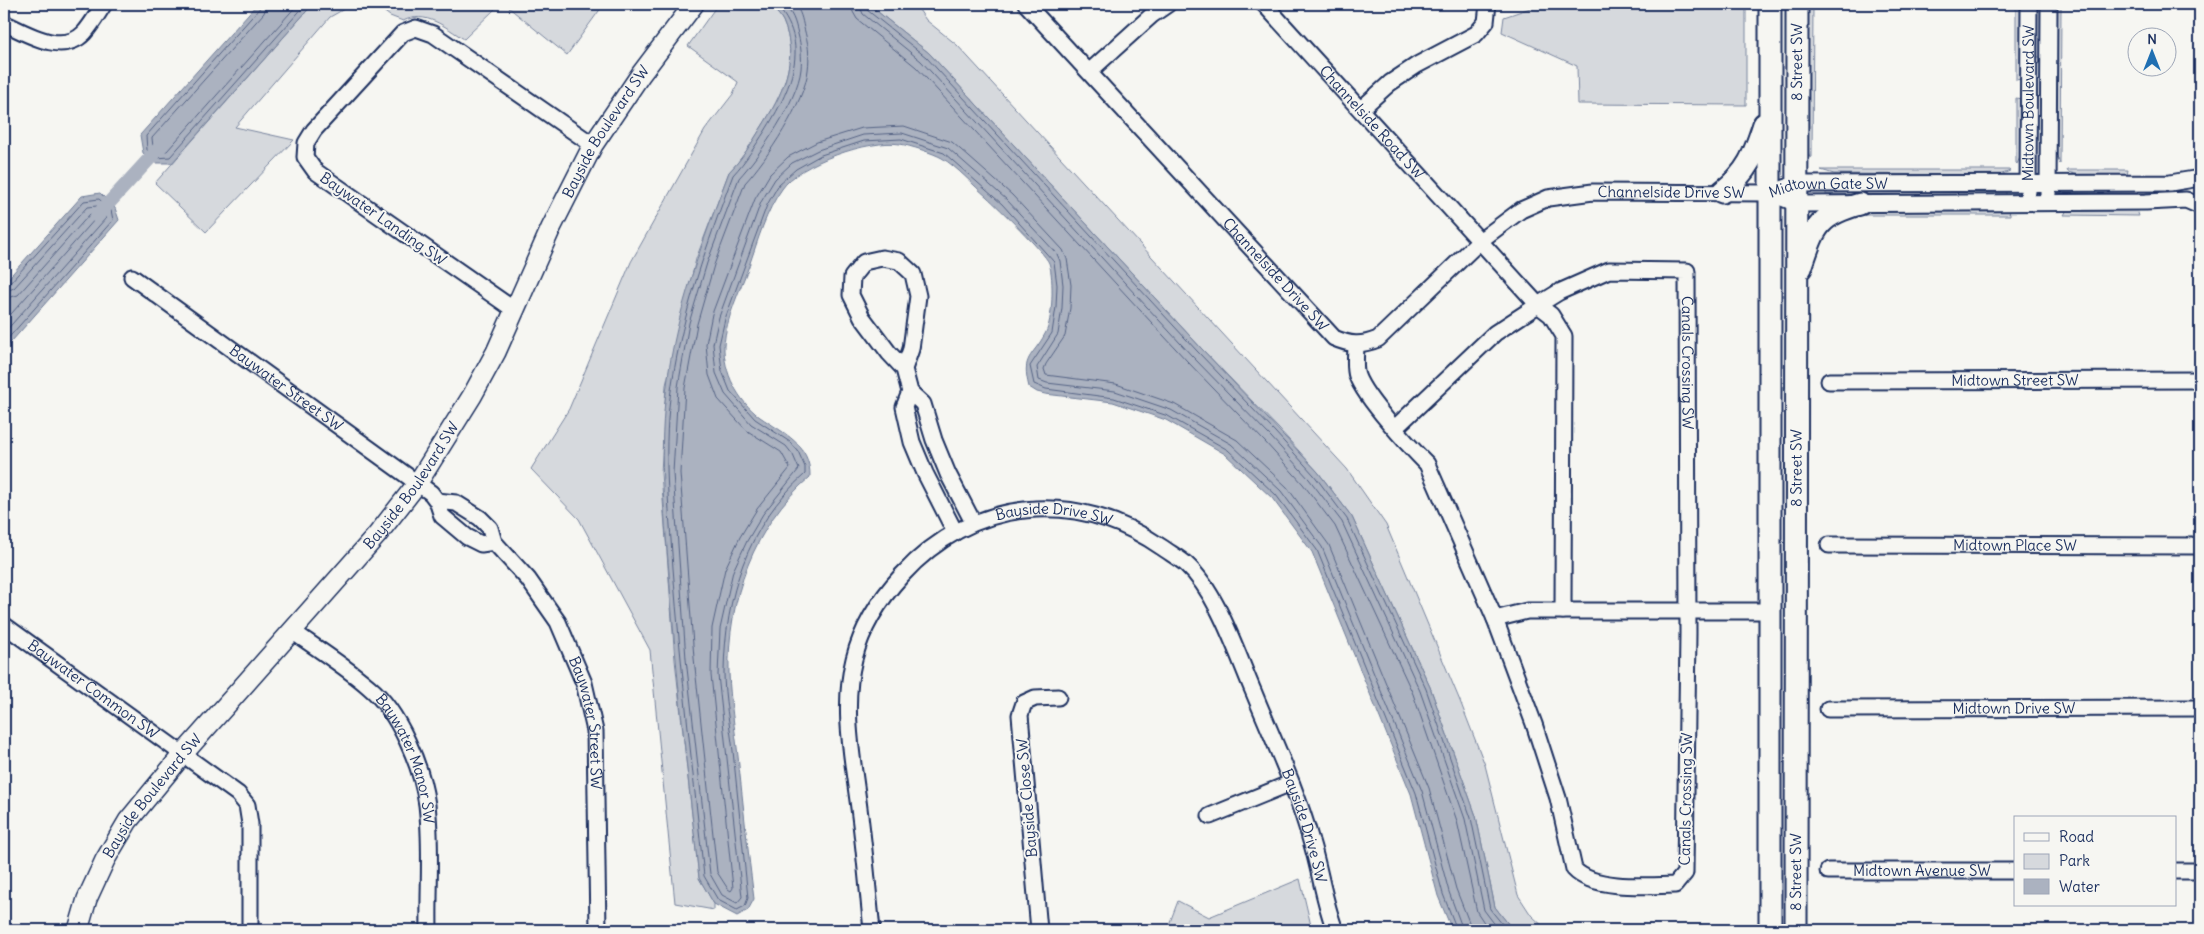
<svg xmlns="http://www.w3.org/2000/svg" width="2204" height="934" viewBox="0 0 2204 934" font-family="Delius,sans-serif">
  <rect width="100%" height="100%" fill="#f6f6f2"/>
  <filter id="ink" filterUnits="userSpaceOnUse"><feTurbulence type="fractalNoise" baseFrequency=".02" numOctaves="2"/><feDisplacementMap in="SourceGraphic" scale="10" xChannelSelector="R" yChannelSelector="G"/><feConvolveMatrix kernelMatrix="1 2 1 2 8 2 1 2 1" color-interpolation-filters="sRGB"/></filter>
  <g filter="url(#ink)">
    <path fill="#d6d9dd" stroke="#78849e" d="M 313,4 L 353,4 L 330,17 L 235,127 L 294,140 L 206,232 L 155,183 Z
      M 374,4 L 604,4 L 567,55 L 508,7 L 496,8 L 464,39 C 445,27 426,10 403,21 L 390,16 Z
      M 718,4 L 768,4 C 772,9 780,14 783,21 C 800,60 782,95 761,128 C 751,144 742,159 729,172 L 696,259 L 666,385 L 661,473 L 675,660 L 699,878 L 714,904 L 714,910 L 675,903 L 650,650 L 579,519 L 531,469 L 569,409 L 631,262 L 705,130 L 733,94 L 738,82 L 688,46 Z
      M 868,4 L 915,4 L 926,20 L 957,45 L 1347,469 L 1386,525 L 1460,701 L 1485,765 L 1518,895 L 1531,915 L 1547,930 L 1513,930 L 1495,907 L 1476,816 L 1430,687 L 1352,517 L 1318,472 L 1279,429 L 1201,348 L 929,53 Z
      M 1542,4 L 1746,4 L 1746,105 L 1578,104 L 1577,66 L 1502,32 L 1504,17 Z
      M 1807,4 L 1813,4 L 1812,157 L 1810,158 L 1807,150 Z
      M 2016,4 L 2021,4 L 2021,79 L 2016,80 Z
      M 2037,4 L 2042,4 L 2041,57 L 2036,57 Z
      M 2057,4 L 2061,4 L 2060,164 L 2056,154 Z
      M 2016,98 L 2021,99 L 2021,155 L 2017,164 L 2016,163 Z
      M 1821,170 L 2009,170 L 2010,171 L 2000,175 L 1834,174 Z
      M 2067,170 L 2128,170 L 2127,175 L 2079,175 L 2068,172 Z
      M 1826,190 L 2006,190 L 2006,195 L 1826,195 Z
      M 1863,210 L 2007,210 L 2010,213 L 2010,215 L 1843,215 Z
      M 2067,210 L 2137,210 L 2139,216 L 2064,215 Z
      M 1300,879 L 1312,930 L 1167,930 L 1178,901 L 1209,917 Z"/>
    <path fill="#abb2c0" stroke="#717e99" d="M 257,4 L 313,4 L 172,163 L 155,163 L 143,153 L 140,135 Z
      M 768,4 L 868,4 L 929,53 L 1201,348 L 1318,472 L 1352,517 L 1430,687 L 1476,816 L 1495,907 L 1513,930 L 1452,930 L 1438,896 L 1411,794 L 1312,552 L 1272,498 L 1225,454 L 1166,420 L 1113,402 L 1045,394 L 1037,392 L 1029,387 C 1021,356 1032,358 1045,334 C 1053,321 1054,278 1049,263 C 1045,253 997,206 987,197 C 973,185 957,167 942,158 C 933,153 911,146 900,144 C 870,139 799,163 782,189 C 766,211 758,240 749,266 C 740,290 726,318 724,345 C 723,372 738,401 760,417 C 783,433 811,444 810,477 C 754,524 727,601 729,673 C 730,701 735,729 738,756 C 743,804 748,852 754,899 L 748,910 L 737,916 L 714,904 L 699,878 C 688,777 676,675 669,573 C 664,511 658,448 667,385 C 676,310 703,241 729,172 C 742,159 751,144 761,128 C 782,95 800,60 783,21 C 780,14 772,9 768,4 Z
      M 100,193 L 115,208 L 119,220 L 4,350 L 4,283 L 82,196 Z"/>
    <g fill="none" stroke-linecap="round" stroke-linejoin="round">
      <path stroke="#556385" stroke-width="1" d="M 261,4 L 259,9 L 146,136 L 147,150 L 156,158 L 170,157 L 306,4
        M 267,4 L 264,13 L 152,138 L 153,147 L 159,151 L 167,151 L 298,4
        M 775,4 C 813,43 790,91 765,131 C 755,146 746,161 733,175 C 707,244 683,311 672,384 C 662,445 669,507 673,568 C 681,671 693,773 704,876 L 718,900 L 737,910 L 745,906 L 748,898 C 743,849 738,800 733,751 C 730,725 724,698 724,672 C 725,597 747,525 805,474 L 805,467 L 798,451 L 790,442 L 755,419 L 730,391 L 722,371 L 719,345 L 725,319 L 767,205 L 779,184 L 796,169 L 821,155 L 864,141 L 901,139 L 944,153 L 1002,204 L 1054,262 L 1057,285 L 1056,307 L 1052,333 L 1030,366 L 1034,384 L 1046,389 L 1114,398 L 1168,416 L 1228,450 L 1276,495 L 1317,550 L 1416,793 L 1443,894 L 1457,930
        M 783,4 C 793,13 795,21 798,34 C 801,45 802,57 801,69 C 798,100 760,155 739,178 L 707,263 L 689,323 L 678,387 L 673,473 L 686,659 L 710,874 L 722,895 L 737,903 L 742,897 L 718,675 L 720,629 L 733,571 L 747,541 L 763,514 L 799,469 L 793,455 L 786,446 L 751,424 L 725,394 L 716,373 L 713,344 L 719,317 L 761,202 L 775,179 L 792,163 L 818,150 L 863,135 L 902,133 L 948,148 L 1007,200 L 1057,254 L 1060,261 L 1063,285 L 1062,308 L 1058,334 L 1037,367 L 1039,380 L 1047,383 L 1115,391 L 1171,410 L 1231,444 L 1281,491 L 1322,547 L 1422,791 L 1449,892 L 1463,930
        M 794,4 C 801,11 802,19 804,28 C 808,42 810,55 808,70 C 805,102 767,159 745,183 L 714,265 L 697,324 L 685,388 L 680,473 L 694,658 L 717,872 L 728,889 L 731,891 L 733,888 L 711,675 L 712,628 L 725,569 L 740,537 L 757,509 L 790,468 L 781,452 L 746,430 L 718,399 L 709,375 L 706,344 L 712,314 L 755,199 L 770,174 L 788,157 L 817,142 L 862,128 L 904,126 L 952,142 L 1012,195 L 1063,250 L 1067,259 L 1071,285 L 1070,308 L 1065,336 L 1046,364 L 1044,369 L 1046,375 L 1116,384 L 1174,404 L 1237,440 L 1287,487 L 1329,545 L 1429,788 L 1456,889 L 1469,922 L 1470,930
        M 851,4 L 853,12 L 857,19 L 916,67 L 1187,361 L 1265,442 L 1303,484 L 1335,526 L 1413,694 L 1457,821 L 1477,912 L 1489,930
        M 859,4 L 863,14 L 921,61 L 1192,356 L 1271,437 L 1309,479 L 1342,522 L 1420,691 L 1465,819 L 1484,910 L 1499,930
        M 865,4 L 867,10 L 926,57 L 1197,351 L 1275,432 L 1314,475 L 1347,519 L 1426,689 L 1471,818 L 1490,909 L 1507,930
        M 4,286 L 9,284 L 84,201 L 99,199 L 111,210 L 113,220 L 4,343
        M 4,292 L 14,288 L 87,207 L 97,206 L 105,214 L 106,218 L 4,333
        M 4,299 L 18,295 L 90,214 L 96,215 L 96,218 L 4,322"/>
      <path stroke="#abb2c0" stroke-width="14" d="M 97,216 L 162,145"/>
      <defs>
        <g id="minor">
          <path id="s1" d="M 1026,4 L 1334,338 C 1350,345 1361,346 1378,339 L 1481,240 L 1521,210 L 1548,198 L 1593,192 L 1770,193 L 1796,184 L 2170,183 L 2200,178"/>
          <path id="s2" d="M 1264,4 L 1538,305 L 1559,292 L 1609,270 L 1687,271 L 1688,633 L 1685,873 L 1675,885 C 1647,886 1593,890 1574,869 L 1558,798 L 1534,724 L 1495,619"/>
          <path d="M 4,23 C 26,33 62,56 84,33 C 92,24 98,13 104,4"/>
          <path d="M 1090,71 L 1152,15 L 1168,4"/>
          <path d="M 1361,109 L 1390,83 L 1417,65 L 1476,34 L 1486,22 L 1488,4"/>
          <path id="s3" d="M 2028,192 L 2029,4"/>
          <path d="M 1770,193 L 1797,204 L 2146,202 L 2186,200 L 2200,206"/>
          <path d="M 2048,194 L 2049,4"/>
          <path id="s4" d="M 132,277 L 431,493 L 437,501 L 442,516 L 467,537 L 481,544 L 494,542"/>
          <path d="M 513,309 L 315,171 L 305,157 L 306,143 L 314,130 L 403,33 L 416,28 L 433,34 L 593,145"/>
          <path d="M 1356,345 C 1356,354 1354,367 1357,376 C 1365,398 1409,446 1427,464 L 1495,619 L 1527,611 L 1563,611"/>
          <path d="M 904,369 L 911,349 L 918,296 L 913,274 L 899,261 L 882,258 L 864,262 L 852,277 L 851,295 L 862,317 L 889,353 L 904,369 L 910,392 L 923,404 L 934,440 L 948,474 L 973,522"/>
          <path id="s5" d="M 1829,381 L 2200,380"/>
          <path d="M 910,392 L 904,407 L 912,442 L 925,473 L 955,532"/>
          <path d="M 1395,428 L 1495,333 L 1538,305 L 1551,315 L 1564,336 L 1563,611 L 1769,611"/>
          <path id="s6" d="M 437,501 L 456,503 L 480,518 L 490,528 L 494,542 L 528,579 L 558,622 L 584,683 L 595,731 L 598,930"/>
          <path id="s7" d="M 1829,545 L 2200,546"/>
          <path id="s8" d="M 4,625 L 238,794 L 247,805 L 250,824 L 250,930"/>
          <path id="s9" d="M 292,631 C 318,649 346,667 369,687 C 399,712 422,767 427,805 C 432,846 428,889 429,930"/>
          <path id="s10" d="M 1828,709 L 2200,708"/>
          <path d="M 1210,816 L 1291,783"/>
          <path id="s11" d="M 1828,871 L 2015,871"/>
          <path d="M 2175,871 L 2200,871"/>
          <path id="s12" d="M 872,930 C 868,892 865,854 860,816 C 854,765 841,710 854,659 C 862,627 880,599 902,575 C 974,497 1076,488 1163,548 C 1170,553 1179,558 1186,564 C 1218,593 1237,654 1254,693 C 1274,742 1297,790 1311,841 C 1320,870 1324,902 1335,930"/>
          <path d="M 1039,930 L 1020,715 L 1024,703 L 1035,698 L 1058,697"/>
        </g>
        <g id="tertiary">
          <path id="s13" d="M 78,930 L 87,899 L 105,860 L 128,821 L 183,754 L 377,535 L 417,484 L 472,396 L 496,352 L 551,228 L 593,145 L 641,74 L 694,4"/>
        </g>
        <g id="secondary">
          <path d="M 1770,4 L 1770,930"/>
          <path d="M 1722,192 C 1748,172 1754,155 1764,124"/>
          <path d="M 1801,268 C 1815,227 1817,216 1860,204"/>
          <path id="s14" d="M 1796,930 L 1797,4"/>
        </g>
      </defs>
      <use href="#minor" stroke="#1b2f5e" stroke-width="19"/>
      <use href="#tertiary" stroke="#1b2f5e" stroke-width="22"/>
      <use href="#secondary" stroke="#1b2f5e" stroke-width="25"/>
      <use href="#minor" stroke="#f6f6f2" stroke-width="15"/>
      <use href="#tertiary" stroke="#f6f6f2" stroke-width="19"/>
      <use href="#secondary" stroke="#f6f6f2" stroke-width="21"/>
    </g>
  </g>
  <g text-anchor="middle" stroke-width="4" stroke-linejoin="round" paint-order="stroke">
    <g font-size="15" fill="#1b2f5e" stroke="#f6f6f2">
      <text dy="5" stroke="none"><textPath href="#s14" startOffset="868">8 Street SW</textPath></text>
      <text dy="5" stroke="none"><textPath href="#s3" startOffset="89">Midtown Boulevard SW</textPath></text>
      <text dy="5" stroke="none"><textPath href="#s2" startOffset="160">Channelside Road SW</textPath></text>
      <text dy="5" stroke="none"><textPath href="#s13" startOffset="965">Bayside Boulevard SW</textPath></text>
      <text dy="5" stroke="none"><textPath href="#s1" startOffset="1004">Midtown Gate SW</textPath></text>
      <text dy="5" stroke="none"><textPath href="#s1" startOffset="846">Channelside Drive SW</textPath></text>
      <text transform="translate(383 219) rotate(35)" y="5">Baywater Landing SW</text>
      <text dy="5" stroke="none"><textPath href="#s1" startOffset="368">Channelside Drive SW</textPath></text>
      <text dy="5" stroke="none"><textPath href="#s2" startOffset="656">Canals Crossing SW</textPath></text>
      <text dy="5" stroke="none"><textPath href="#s5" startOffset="186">Midtown Street SW</textPath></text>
      <text dy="5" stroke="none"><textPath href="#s4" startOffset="190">Baywater Street SW</textPath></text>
      <text dy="5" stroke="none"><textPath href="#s14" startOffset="462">8 Street SW</textPath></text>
      <text dy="5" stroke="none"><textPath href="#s13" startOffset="560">Bayside Boulevard SW</textPath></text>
      <text dy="5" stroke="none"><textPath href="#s12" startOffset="542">Bayside Drive SW</textPath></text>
      <text dy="5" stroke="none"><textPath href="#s7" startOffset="186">Midtown Place SW</textPath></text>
      <text dy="5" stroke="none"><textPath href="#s8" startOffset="110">Baywater Common SW</textPath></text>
      <text dy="5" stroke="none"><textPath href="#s10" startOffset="186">Midtown Drive SW</textPath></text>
      <text dy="5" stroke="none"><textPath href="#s6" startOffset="285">Baywater Street SW</textPath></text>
      <text dy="5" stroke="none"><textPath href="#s9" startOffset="178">Baywater Manor SW</textPath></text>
      <text dy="5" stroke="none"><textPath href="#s13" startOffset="155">Bayside Boulevard SW</textPath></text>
      <text transform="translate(1027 798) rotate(-95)" y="5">Bayside Close SW</text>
      <text transform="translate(1686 799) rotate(-89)" y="5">Canals Crossing SW</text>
      <text dy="5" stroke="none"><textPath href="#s12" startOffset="976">Bayside Drive SW</textPath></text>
      <text dy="5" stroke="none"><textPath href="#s11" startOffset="94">Midtown Avenue SW</textPath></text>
      <text dy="5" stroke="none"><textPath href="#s14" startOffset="58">8 Street SW</textPath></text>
    </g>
  </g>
  <rect width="2204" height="934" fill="none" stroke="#f6f6f2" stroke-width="20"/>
  <rect x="10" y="10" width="2184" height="914" fill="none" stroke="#1b2f5e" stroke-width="2" filter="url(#ink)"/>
  <rect x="2014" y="816" width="162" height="90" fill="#f6f6f2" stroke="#9ea6b7"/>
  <rect x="2024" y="833" width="25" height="8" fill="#f6f6f2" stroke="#9ea6b7"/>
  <text x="2059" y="842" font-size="15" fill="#1b2f5e">Road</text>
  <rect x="2024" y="854" width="25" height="15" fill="#d6d9dd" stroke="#9ea6b7"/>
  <text x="2059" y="866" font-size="15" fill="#1b2f5e">Park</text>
  <rect x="2024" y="879" width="25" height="15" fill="#abb2c0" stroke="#9ea6b7"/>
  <text x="2059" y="892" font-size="15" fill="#1b2f5e">Water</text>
  <g transform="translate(2152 52)"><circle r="24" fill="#f6f6f2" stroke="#9ea6b7"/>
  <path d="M0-4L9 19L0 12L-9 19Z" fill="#1f6fb2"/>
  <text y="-8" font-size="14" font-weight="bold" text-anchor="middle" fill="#1b2f5e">N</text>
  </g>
</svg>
